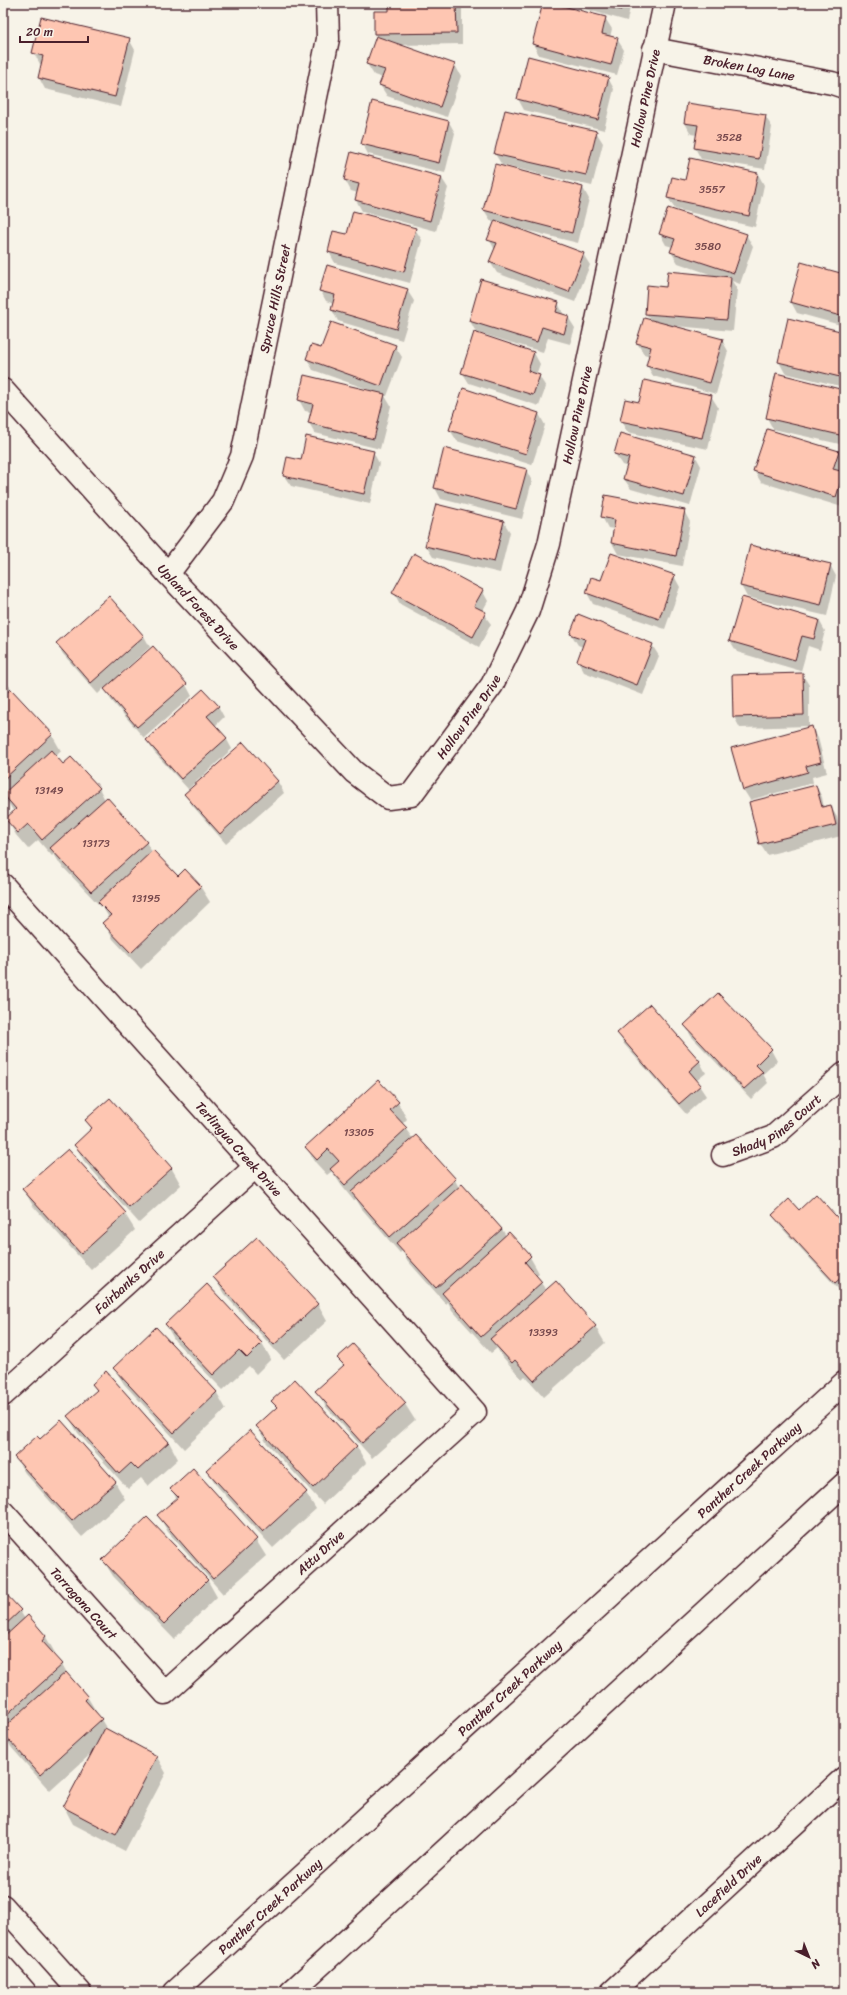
<svg xmlns="http://www.w3.org/2000/svg" width="847" height="1995" viewBox="0 0 847 1995" font-family="Sriracha,sans-serif">
  <rect width="100%" height="100%" fill="#f7f3e8"/>
  <filter id="ink" filterUnits="userSpaceOnUse"><feTurbulence type="fractalNoise" baseFrequency=".025" numOctaves="2"/><feDisplacementMap in="SourceGraphic" scale="8" xChannelSelector="R" yChannelSelector="G"/><feConvolveMatrix kernelMatrix="1 2 1 2 8 2 1 2 1" color-interpolation-filters="sRGB"/></filter>
  <g filter="url(#ink)">
    <path fill="#0003" d="M 390,3 L 462,3 L 462,44 L 398,45 L 455,65 L 461,76 L 447,117 L 387,96 L 380,85 L 383,78 L 374,75 L 367,64 L 377,37 L 375,34 L 390,12 Z
      M 544,3 L 605,18 L 612,29 L 610,37 L 617,39 L 624,50 L 617,75 L 539,55 L 533,44 Z
      M 563,3 L 631,3 L 627,21 Z
      M 129,39 L 135,50 L 121,107 L 45,89 L 39,78 L 42,64 L 40,64 L 34,53 Z
      M 608,78 L 614,89 L 604,130 L 524,110 L 518,99 Z
      M 765,116 L 772,127 L 765,169 L 701,159 L 695,148 L 697,135 L 691,134 L 685,123 Z
      M 449,122 L 455,133 L 445,173 L 368,154 L 362,143 Z
      M 596,132 L 603,143 L 592,186 L 502,165 L 495,154 Z
      M 691,160 L 758,174 L 764,185 L 755,227 L 675,209 L 668,198 L 686,181 Z
      M 441,177 L 448,188 L 436,231 L 362,211 L 356,200 L 358,193 L 351,191 L 345,180 Z
      M 583,188 L 589,199 L 578,243 L 521,229 L 521,230 L 583,254 L 590,265 L 575,302 L 497,273 L 490,262 L 495,250 L 489,239 L 495,222 L 491,221 L 484,210 Z
      M 415,229 L 422,240 L 410,283 L 335,263 L 329,252 L 347,236 Z
      M 660,234 L 746,235 L 753,246 L 740,284 L 732,281 L 737,289 L 733,331 L 675,326 L 722,340 L 728,351 L 716,394 L 653,376 L 647,365 L 650,356 L 644,354 L 637,343 L 650,320 L 646,313 L 667,288 L 715,276 L 678,263 L 671,252 L 673,247 L 666,245 Z
      M 844,275 L 844,326 L 797,313 L 791,302 Z
      M 320,290 L 407,290 L 414,301 L 402,340 L 338,321 L 332,310 L 334,304 L 326,301 Z
      M 558,303 L 564,315 L 568,317 L 575,328 L 570,344 L 548,338 L 543,352 L 479,333 L 478,335 L 534,353 L 540,364 L 536,375 L 539,376 L 546,387 L 539,406 L 469,383 L 462,372 L 477,334 L 470,321 Z
      M 844,333 L 844,387 L 785,373 L 779,362 Z
      M 395,346 L 402,357 L 387,396 L 385,396 L 391,406 L 380,449 L 315,433 L 309,423 L 311,412 L 305,411 L 299,400 L 370,390 L 313,370 L 307,359 L 322,349 Z
      M 844,391 L 844,445 L 773,429 L 767,418 Z
      M 711,396 L 718,407 L 708,449 L 627,432 L 621,421 L 640,404 Z
      M 539,414 L 545,425 L 532,465 L 457,441 L 450,430 Z
      M 373,452 L 379,463 L 370,504 L 291,486 L 284,476 L 302,462 Z
      M 838,452 L 844,462 L 842,472 L 844,474 L 842,507 L 761,482 L 754,471 Z
      M 615,454 L 695,455 L 701,466 L 690,506 L 631,489 L 624,479 L 628,467 L 622,465 Z
      M 526,470 L 532,481 L 522,519 L 441,499 L 435,488 Z
      M 684,511 L 690,522 L 682,566 L 618,554 L 612,543 L 614,529 L 608,528 L 602,517 Z
      M 503,521 L 510,532 L 500,573 L 433,557 L 426,546 Z
      M 830,565 L 836,576 L 827,616 L 747,597 L 741,586 Z
      M 674,576 L 680,587 L 665,629 L 593,604 L 587,593 L 602,582 Z
      M 482,590 L 488,601 L 482,612 L 491,624 L 479,647 L 400,604 L 394,593 Z
      M 109,598 L 144,636 L 150,647 L 120,674 L 186,685 L 192,696 L 144,738 L 111,700 L 104,688 L 98,694 L 63,654 L 57,644 Z
      M 819,620 L 825,631 L 820,650 L 808,646 L 801,671 L 737,652 L 730,641 Z
      M 571,634 L 652,645 L 659,656 L 643,695 L 584,672 L 578,661 L 583,647 L 578,645 Z
      M 802,674 L 809,685 L 809,726 L 740,728 L 734,717 Z
      M 3,677 L 14,693 L 52,735 L 61,751 L 55,757 L 63,766 L 99,788 L 105,800 L 146,842 L 152,852 L 177,877 L 200,886 L 210,902 L 141,969 L 113,939 L 104,923 L 109,918 L 102,906 L 101,907 L 60,864 L 54,854 L 52,856 L 38,840 L 28,849 L 16,835 L 7,819 L 14,812 L 7,801 L 4,804 L 3,803 Z
      M 218,706 L 224,717 L 215,726 L 226,738 L 232,749 L 188,789 L 154,752 L 147,741 Z
      M 812,728 L 818,738 L 827,773 L 812,777 L 813,783 L 750,800 L 743,789 Z
      M 243,743 L 278,782 L 284,793 L 226,844 L 192,805 L 185,794 Z
      M 816,786 L 822,797 L 824,808 L 830,806 L 837,817 L 841,836 L 767,855 L 760,844 L 750,803 Z
      M 650,1005 L 700,1062 L 706,1073 L 696,1081 L 706,1096 L 686,1114 L 624,1044 L 618,1033 Z
      M 685,1025 L 771,1050 L 777,1061 L 763,1074 L 768,1083 L 751,1099 L 691,1036 Z
      M 110,1099 L 172,1169 L 181,1185 L 139,1223 L 84,1161 L 75,1145 L 92,1129 L 86,1120 Z
      M 398,1103 L 407,1119 L 402,1124 L 413,1139 L 455,1180 L 459,1188 L 502,1229 L 506,1236 L 530,1257 L 539,1273 L 536,1276 L 546,1290 L 595,1326 L 605,1343 L 544,1397 L 525,1376 L 522,1379 L 501,1355 L 497,1348 L 491,1353 L 452,1310 L 448,1302 L 446,1304 L 407,1260 L 402,1251 L 400,1253 L 362,1209 L 356,1199 L 354,1201 L 341,1185 L 332,1171 L 327,1175 L 316,1163 L 306,1147 Z
      M 68,1150 L 125,1214 L 135,1230 L 91,1270 L 33,1206 L 24,1190 Z
      M 799,1211 L 844,1226 L 844,1291 L 842,1293 L 780,1226 L 774,1215 Z
      M 257,1238 L 318,1305 L 327,1321 L 284,1360 L 224,1294 L 214,1277 Z
      M 166,1325 L 262,1343 L 271,1359 L 256,1374 L 249,1366 L 223,1390 L 175,1341 Z
      M 156,1329 L 217,1393 L 226,1409 L 184,1449 L 124,1384 L 114,1368 Z
      M 353,1345 L 405,1404 L 415,1420 L 372,1458 L 326,1407 L 317,1391 L 344,1367 L 338,1358 Z
      M 295,1381 L 357,1447 L 366,1463 L 323,1504 L 266,1442 L 257,1426 L 277,1408 L 273,1401 Z
      M 93,1384 L 169,1442 L 178,1459 L 148,1486 L 141,1478 L 128,1489 L 78,1433 L 68,1416 L 97,1391 Z
      M 250,1431 L 306,1493 L 316,1509 L 273,1548 L 217,1486 L 207,1470 Z
      M 40,1440 L 115,1482 L 125,1499 L 82,1537 L 25,1473 L 15,1457 Z
      M 193,1469 L 256,1540 L 266,1556 L 223,1594 L 168,1532 L 159,1516 L 177,1499 L 171,1489 Z
      M 147,1518 L 208,1581 L 217,1597 L 174,1639 L 113,1576 L 103,1560 Z
      M 3,1593 L 20,1611 L 25,1619 L 28,1617 L 46,1637 L 55,1653 L 54,1655 L 62,1664 L 71,1680 L 88,1698 L 108,1731 L 157,1757 L 166,1773 L 125,1851 L 73,1824 L 64,1807 L 93,1752 L 50,1791 L 11,1747 L 3,1733 L 5,1728 L 3,1726 Z"/>
    <path fill="#fec6b2" stroke="#4a1f2b" d="M 389,3 L 456,3 L 457,33 L 374,34 L 374,11 L 389,11 Z
      M 543,3 L 551,3 L 606,17 L 602,34 L 618,38 L 611,65 L 532,44 Z
      M 594,3 L 623,3 L 621,10 Z
      M 41,17 L 130,38 L 115,97 L 38,78 L 43,56 L 32,53 Z
      M 376,36 L 455,64 L 440,107 L 379,85 L 385,70 L 366,64 Z
      M 528,56 L 609,77 L 598,120 L 517,99 Z
      M 372,101 L 449,121 L 439,163 L 361,144 Z
      M 687,103 L 766,115 L 759,159 L 694,148 L 698,125 L 684,123 Z
      M 505,110 L 597,131 L 586,175 L 494,154 Z
      M 351,152 L 442,177 L 430,221 L 355,200 L 359,184 L 344,180 Z
      M 690,158 L 758,173 L 749,216 L 667,198 L 672,177 L 685,180 Z
      M 495,164 L 583,187 L 572,233 L 483,210 Z
      M 668,208 L 747,234 L 734,273 L 670,252 L 675,239 L 659,234 Z
      M 353,211 L 416,228 L 404,272 L 328,252 L 333,231 L 347,234 Z
      M 495,220 L 584,253 L 569,292 L 489,262 L 497,243 L 487,240 Z
      M 801,262 L 844,274 L 844,317 L 790,302 Z
      M 327,265 L 408,289 L 396,329 L 331,310 L 335,295 L 319,291 Z
      M 668,271 L 731,277 L 727,320 L 645,314 L 647,285 L 666,287 Z
      M 481,279 L 559,302 L 556,312 L 569,316 L 564,334 L 542,327 L 537,342 L 469,321 Z
      M 644,318 L 723,339 L 710,383 L 646,366 L 651,347 L 636,343 Z
      M 788,318 L 844,332 L 844,378 L 778,362 Z
      M 331,322 L 396,345 L 381,386 L 306,359 L 311,345 L 321,348 Z
      M 474,332 L 534,352 L 528,371 L 540,375 L 533,395 L 461,373 Z
      M 776,373 L 844,390 L 844,436 L 766,418 Z
      M 304,375 L 385,394 L 374,439 L 308,423 L 313,404 L 298,400 Z
      M 644,380 L 712,395 L 702,438 L 620,421 L 625,399 L 639,402 Z
      M 463,388 L 539,413 L 526,454 L 449,430 Z
      M 767,429 L 839,451 L 833,469 L 844,472 L 836,497 L 753,471 Z
      M 620,433 L 696,455 L 684,496 L 623,479 L 629,458 L 614,454 Z
      M 306,436 L 374,451 L 364,494 L 283,476 L 287,457 L 301,460 Z
      M 444,448 L 527,469 L 516,509 L 434,488 Z
      M 605,495 L 685,510 L 676,556 L 611,543 L 615,520 L 601,517 Z
      M 436,504 L 504,521 L 494,562 L 425,546 Z
      M 750,545 L 831,564 L 821,605 L 740,586 Z
      M 414,553 L 483,590 L 474,606 L 486,612 L 473,637 L 392,593 Z
      M 611,553 L 675,575 L 659,619 L 586,593 L 591,577 L 601,580 Z
      M 109,596 L 144,636 L 91,683 L 56,643 Z
      M 742,597 L 819,620 L 814,639 L 802,636 L 795,660 L 729,641 Z
      M 578,614 L 653,644 L 637,685 L 577,661 L 585,639 L 570,634 Z
      M 153,646 L 187,684 L 137,727 L 104,689 Z
      M 803,673 L 804,715 L 733,717 L 732,675 Z
      M 11,689 L 53,734 L 3,780 L 3,696 Z
      M 203,689 L 219,706 L 207,716 L 227,738 L 181,779 L 146,740 Z
      M 812,726 L 821,762 L 806,766 L 808,772 L 743,790 L 731,748 Z
      M 243,742 L 278,781 L 220,834 L 184,794 Z
      M 51,750 L 63,764 L 71,757 L 100,788 L 42,840 L 28,824 L 18,833 L 5,819 L 16,809 L 3,794 Z
      M 816,785 L 822,807 L 831,805 L 836,825 L 759,844 L 749,802 Z
      M 107,797 L 147,842 L 91,892 L 50,848 Z
      M 153,850 L 178,876 L 185,869 L 201,886 L 131,953 L 102,923 L 111,915 L 98,902 Z
      M 718,993 L 772,1049 L 756,1065 L 763,1072 L 744,1089 L 684,1025 Z
      M 650,1004 L 700,1061 L 689,1071 L 701,1085 L 679,1104 L 617,1033 Z
      M 378,1080 L 399,1102 L 390,1110 L 407,1128 L 345,1185 L 330,1169 L 339,1161 L 328,1149 L 317,1160 L 305,1147 Z
      M 110,1098 L 172,1168 L 129,1207 L 74,1145 L 92,1128 L 85,1120 Z
      M 416,1135 L 456,1179 L 390,1237 L 351,1192 Z
      M 68,1149 L 126,1213 L 81,1254 L 22,1189 Z
      M 462,1184 L 502,1229 L 436,1288 L 396,1244 Z
      M 816,1194 L 844,1225 L 844,1275 L 835,1283 L 772,1215 L 789,1199 L 799,1210 Z
      M 509,1232 L 531,1256 L 525,1262 L 542,1282 L 481,1337 L 442,1293 Z
      M 257,1237 L 318,1304 L 274,1345 L 213,1277 Z
      M 556,1281 L 596,1326 L 534,1381 L 515,1360 L 512,1363 L 490,1339 Z
      M 207,1284 L 262,1343 L 247,1358 L 239,1350 L 213,1375 L 165,1324 Z
      M 156,1327 L 217,1392 L 174,1433 L 113,1368 Z
      M 353,1344 L 406,1403 L 362,1443 L 315,1391 L 344,1365 L 337,1358 Z
      M 106,1371 L 169,1442 L 138,1470 L 131,1463 L 119,1474 L 67,1416 L 97,1390 L 92,1384 Z
      M 295,1379 L 357,1446 L 313,1488 L 256,1426 L 277,1407 L 271,1401 Z
      M 61,1420 L 116,1482 L 72,1521 L 14,1457 L 37,1436 L 40,1439 Z
      M 250,1430 L 307,1492 L 263,1532 L 206,1470 Z
      M 193,1468 L 257,1539 L 213,1579 L 157,1515 L 178,1497 L 170,1489 Z
      M 147,1517 L 208,1580 L 164,1624 L 102,1560 Z
      M 3,1591 L 21,1610 L 3,1627 Z
      M 28,1615 L 46,1636 L 42,1641 L 63,1664 L 3,1718 L 3,1638 Z
      M 66,1672 L 88,1697 L 85,1700 L 102,1719 L 40,1775 L 3,1733 L 3,1728 Z
      M 105,1728 L 157,1756 L 116,1835 L 63,1807 Z"/>
    <g fill="none" stroke-linecap="round" stroke-linejoin="round">
      <defs>
        <g id="minor">
          <path id="s1" d="M 654,49 L 832,83 L 844,87"/>
          <path id="s2" d="M 3,390 L 168,574 L 354,772 L 388,798 L 411,795 L 492,685 L 528,611 L 549,544 L 665,3"/>
          <path id="s3" d="M 168,574 L 223,501 L 242,456 L 328,39 L 327,3"/>
          <path id="s4" d="M 3,885 L 475,1412 L 165,1693 L 3,1512"/>
          <path id="s5" d="M 723,1155 L 773,1137 L 844,1074"/>
          <path id="s6" d="M 3,1395 L 255,1167"/>
          <path d="M 3,1906 L 80,1992"/>
          <path d="M 3,1967 L 25,1992"/>
          <path id="s7" d="M 612,1992 L 844,1778"/>
        </g>
        <g id="major">
          <path id="s8" d="M 175,1992 L 844,1383"/>
          <path d="M 291,1992 L 844,1484"/>
        </g>
      </defs>
      <use href="#minor" stroke="#4a1f2b" stroke-width="25"/>
      <use href="#major" stroke="#4a1f2b" stroke-width="25"/>
      <use href="#minor" stroke="#f7f3e8" stroke-width="22"/>
      <use href="#major" stroke="#f7f3e8" stroke-width="22"/>
    </g>
  </g>
  <g text-anchor="middle" stroke-width="3" stroke-linejoin="round" paint-order="stroke">
    <g font-size="11" fill="#77494d">
      <text x="729" y="141">3528</text>
      <text x="712" y="193">3557</text>
      <text x="708" y="250">3580</text>
      <text x="49" y="794">13149</text>
      <text x="96" y="847">13173</text>
      <text x="146" y="902">13195</text>
      <text x="359" y="1136">13305</text>
      <text x="543" y="1336">13393</text>
    </g>
    <g font-size="13" fill="#4a1f2b" stroke="#f7f3e8">
      <text dy="5" stroke="none"><textPath href="#s1" startOffset="97">Broken Log Lane</textPath></text>
      <text dy="5" stroke="none"><textPath href="#s2" startOffset="1330">Hollow Pine Drive</textPath></text>
      <text dy="5" stroke="none"><textPath href="#s3" startOffset="301">Spruce Hills Street</textPath></text>
      <text dy="5" stroke="none"><textPath href="#s2" startOffset="1006">Hollow Pine Drive</textPath></text>
      <text dy="5" stroke="none"><textPath href="#s2" startOffset="292">Upland Forest Drive</textPath></text>
      <text dy="5" stroke="none"><textPath href="#s2" startOffset="682">Hollow Pine Drive</textPath></text>
      <text dy="5" stroke="none"><textPath href="#s5" startOffset="62">Shady Pines Court</textPath></text>
      <text dy="5" stroke="none"><textPath href="#s4" startOffset="354">Terlingua Creek Drive</textPath></text>
      <text dy="5" stroke="none"><textPath href="#s6" startOffset="170">Fairbanks Drive</textPath></text>
      <text dy="5" stroke="none"><textPath href="#s8" startOffset="776">Panther Creek Parkway</textPath></text>
      <text transform="translate(320 1552) rotate(-42)" y="5">Attu Drive</text>
      <text transform="translate(84 1603) rotate(48)" y="5">Tarragona Court</text>
      <text dy="5" stroke="none"><textPath href="#s8" startOffset="452">Panther Creek Parkway</textPath></text>
      <text dy="5" stroke="none"><textPath href="#s7" startOffset="158">Lacefield Drive</textPath></text>
      <text dy="5" stroke="none"><textPath href="#s8" startOffset="128">Panther Creek Parkway</textPath></text>
    </g>
  </g>
  <rect width="847" height="1995" fill="none" stroke="#f7f3e8" stroke-width="16"/>
  <rect x="8" y="8" width="831" height="1979" fill="none" stroke="#4a1f2b" stroke-width="1.5" filter="url(#ink)"/>
  <g transform="translate(809 1957) rotate(137)" stroke="#f7f3e8" stroke-width="3" paint-order="stroke">
  <path d="M0-3L7 15L0 10L-7 15Z" fill="#4a1f2b"/>
  <text y="-6" font-size="11" font-weight="bold" text-anchor="middle" fill="#4a1f2b">N</text>
  </g>
  <path d="M20 36v6h68v-6" fill="none" stroke="#4a1f2b" stroke-width="2"/>
  <text x="26" y="36" font-size="12" fill="#4a1f2b" stroke="#f7f3e8" stroke-width="3" paint-order="stroke">20 m</text>
</svg>
